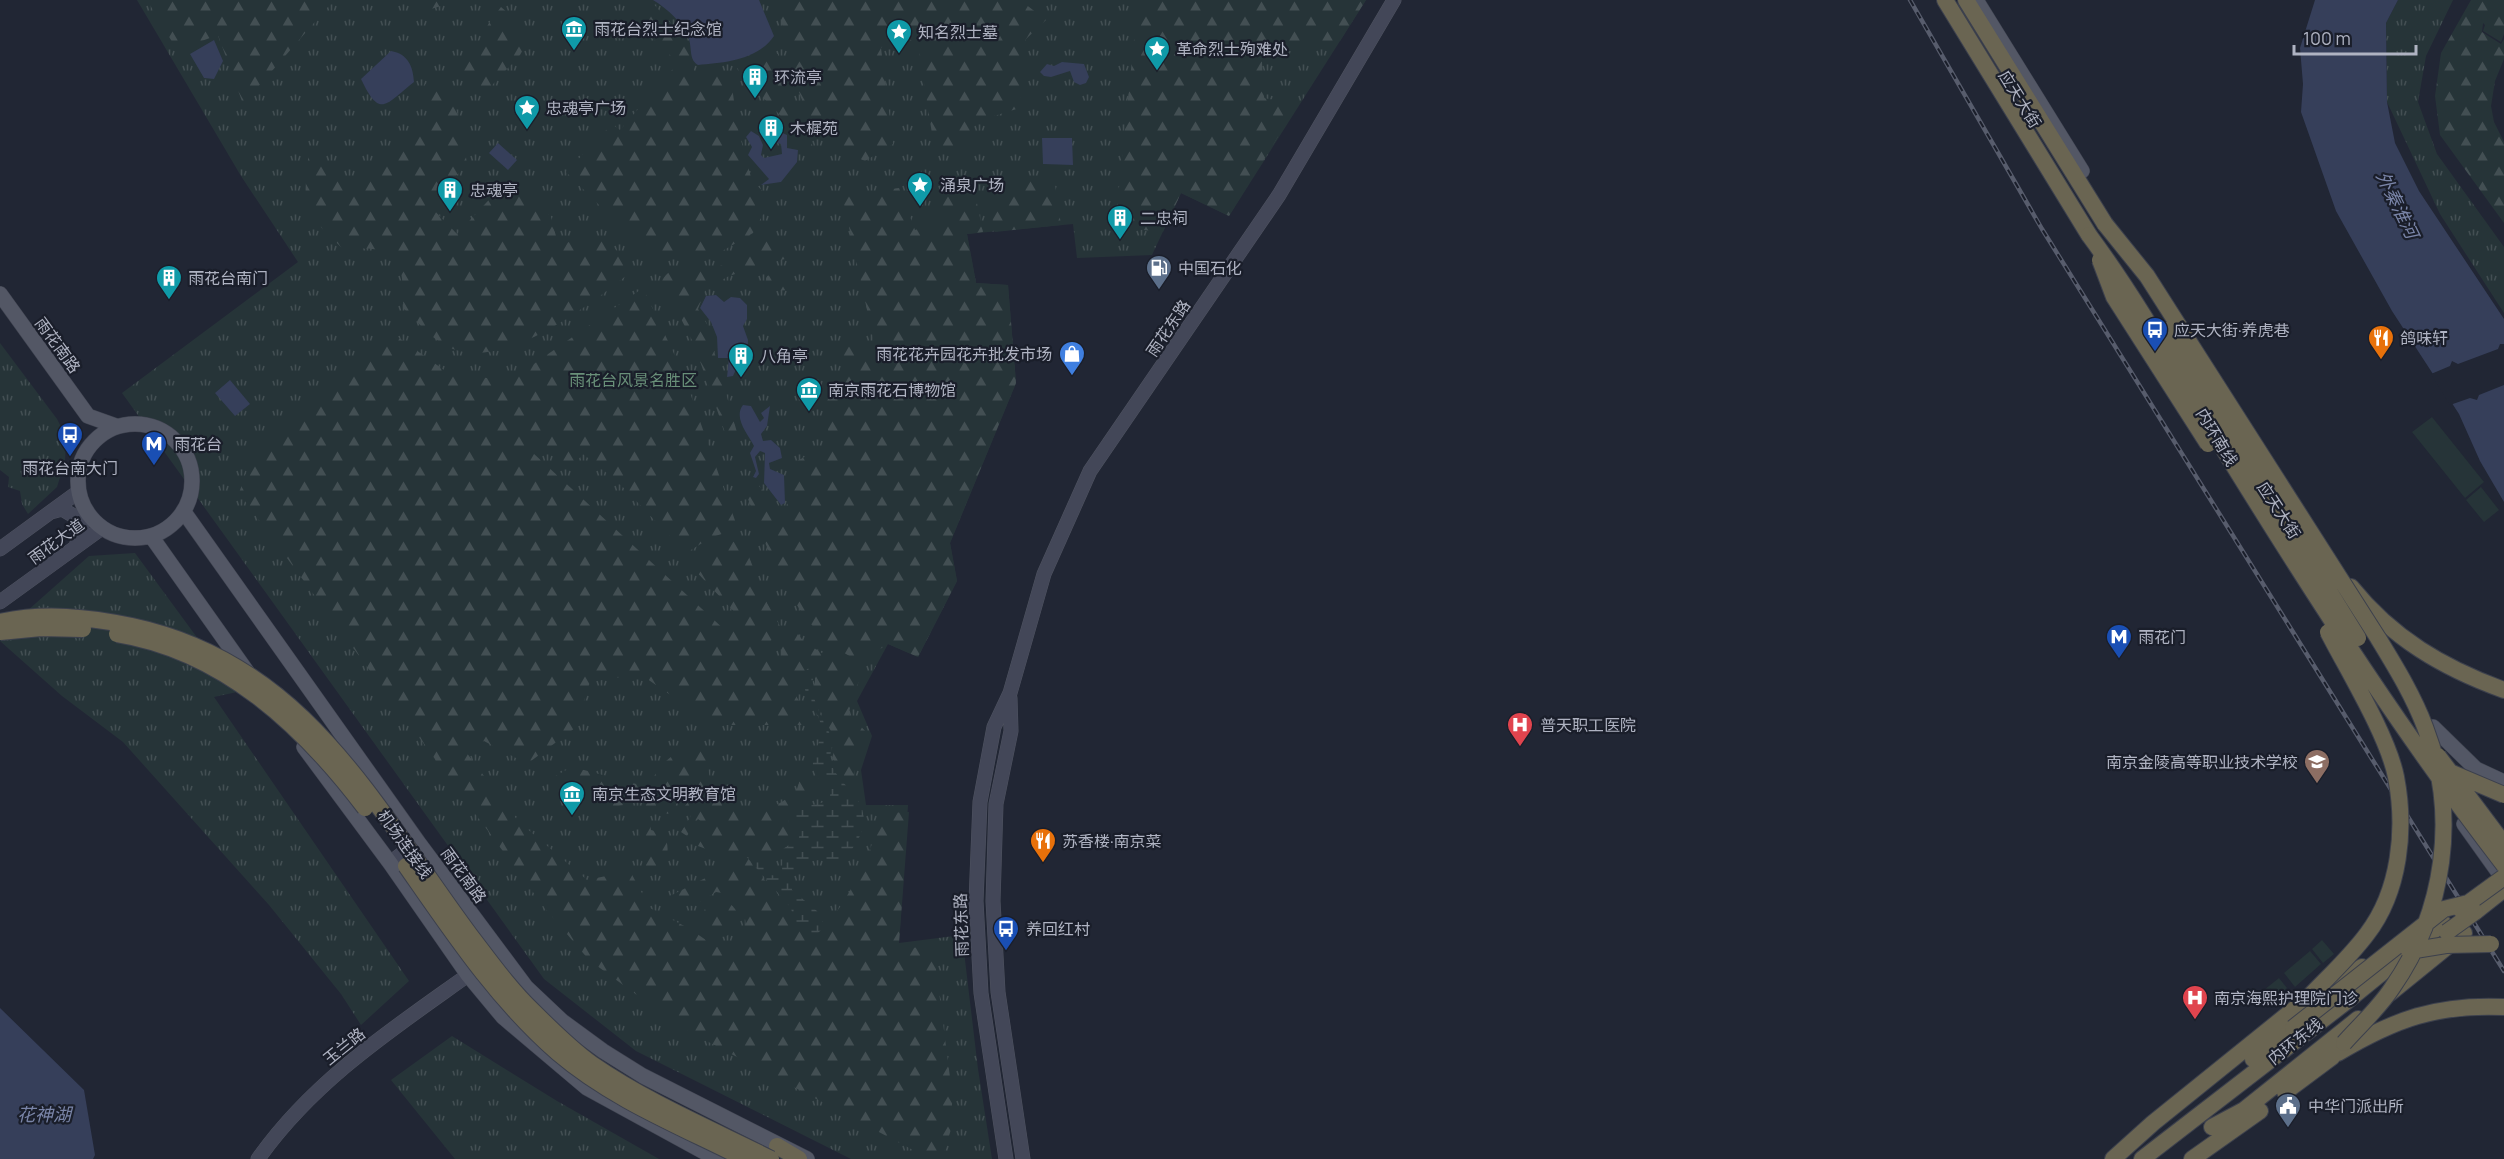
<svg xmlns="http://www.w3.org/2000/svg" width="2504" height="1159" viewBox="0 0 2504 1159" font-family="Manrope,'Noto Sans SC',sans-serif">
  <defs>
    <pattern id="grass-tufts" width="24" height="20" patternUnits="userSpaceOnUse" patternTransform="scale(1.5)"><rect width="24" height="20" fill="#263438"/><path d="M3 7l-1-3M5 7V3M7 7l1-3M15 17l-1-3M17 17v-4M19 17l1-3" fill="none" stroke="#434f53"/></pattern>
    <pattern id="forest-firs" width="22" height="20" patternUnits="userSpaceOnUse" patternTransform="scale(1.5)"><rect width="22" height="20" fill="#263438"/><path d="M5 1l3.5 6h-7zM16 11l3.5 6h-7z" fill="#434f53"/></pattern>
    <pattern id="wetland-marsh" width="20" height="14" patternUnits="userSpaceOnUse" patternTransform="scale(1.5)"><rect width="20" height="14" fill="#263438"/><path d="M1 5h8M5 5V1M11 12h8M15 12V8" fill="none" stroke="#434f53"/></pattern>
  </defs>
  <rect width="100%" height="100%" fill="#212634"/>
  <path fill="url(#grass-tufts)" d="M 137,0 L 1366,0 L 1229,216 L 1181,193 L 1152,255 L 1077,258 L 1073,224 L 967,234 L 976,283 L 1008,285 L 1016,383 L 950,543 L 957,581 L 918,657 L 888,644 L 857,701 L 872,736 L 861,770 L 866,805 L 908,805 L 899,943 L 962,935 L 978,1069 L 992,1159 L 851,1159 L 636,1051 L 544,979 L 122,393 L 298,262 L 241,176 Z
    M 2398,0 L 2453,0 L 2426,56 L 2418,102 L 2437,154 L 2504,247 L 2504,313 L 2440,214 L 2387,102 L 2386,23 Z
    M 0,343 L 57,419 L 66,437 L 65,461 L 57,487 L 28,514 L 22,504 L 20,491 L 8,487 L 9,477 L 0,470 Z
    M 135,553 L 237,692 L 214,697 L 409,981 L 361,1025 L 341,994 L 269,905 L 123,742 L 62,696 L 0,641 L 0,635 L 89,556 Z
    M 452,1036 L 557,1101 L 659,1159 L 455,1159 L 391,1080 Z"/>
  <path fill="url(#forest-firs)" d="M 147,0 L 334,0 L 243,104 L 218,35 L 177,50 Z
    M 420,0 L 447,0 L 441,6 L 421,12 L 414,6 Z
    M 777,0 L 1020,0 L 1046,20 L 1026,39 L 1020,108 L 975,122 L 970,148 L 935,153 L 918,44 L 897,33 L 881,48 L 893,144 L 865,161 C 855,156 839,153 831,146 C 796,115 787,44 777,0 Z
    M 1138,0 L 1366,0 L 1340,41 L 1261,45 L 1264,98 L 1298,104 L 1229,216 L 1181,193 L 1163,232 L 1115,227 Z
    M 2471,0 L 2504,0 L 2504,34 L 2501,42 L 2483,31 L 2485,25 L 2483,23 L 2482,32 L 2501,44 L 2504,39 L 2504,59 L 2495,81 L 2491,106 L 2494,122 L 2504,142 L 2504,223 L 2440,135 L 2435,96 L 2441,53 Z
    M 651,1 L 690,45 L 694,72 L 730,73 L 738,129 L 752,181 L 771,199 L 753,233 L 724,250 L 680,255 L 645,251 L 566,172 L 612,124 L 620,130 L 678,63 L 634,20 Z
    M 501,7 L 516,20 L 509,28 L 526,44 L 520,55 L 482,96 L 462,73 L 489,23 Z
    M 778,54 L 789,94 L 813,147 L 809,152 L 803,149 L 788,124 L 768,102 L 745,85 L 737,68 Z
    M 432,82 C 461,97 463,135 467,164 L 429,205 L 457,234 L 500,188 L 512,199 L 523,188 L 551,217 L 558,244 L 604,236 L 633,270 C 594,302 507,370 453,349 C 434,342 418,322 403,308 C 405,260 396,243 344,250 C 298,206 304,210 309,148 L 349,185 L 391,159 L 431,115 L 421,93 L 424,85 Z
    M 1054,178 L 1061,225 L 995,232 L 985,184 Z
    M 899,188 L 915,230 L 938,221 L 934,192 L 974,189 L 983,232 L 967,234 L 976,283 L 1008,285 L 1016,383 L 950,543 L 957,581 L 918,657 L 888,644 L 877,651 L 870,650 L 862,663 C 850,656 834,648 824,638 C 781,596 763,536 741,481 L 752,479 L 785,512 L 797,461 L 829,444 L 826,398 L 844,380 L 841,348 L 874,342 L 842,195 Z
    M 773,233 L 785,259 C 767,263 761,268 753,284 L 743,282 L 740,273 C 726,275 719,283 706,288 L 698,309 L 715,338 L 714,351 L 740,443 L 729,444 L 694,344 L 661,280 L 673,268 C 728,268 730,269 773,233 Z
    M 786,267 L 791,290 L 768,291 L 766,278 L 775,269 Z
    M 643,288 L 683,373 L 738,529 L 712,537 L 686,553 L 618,482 L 583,454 L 570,469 L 542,444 L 533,453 L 727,632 L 741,619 L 689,564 L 715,547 L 742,539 L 767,603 L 781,628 L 767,646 L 799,701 L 802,725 L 714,725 L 640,674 L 590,682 L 575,728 L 527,764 L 484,741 L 466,752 L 518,821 L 587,880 L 630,871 L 650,908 L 690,929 L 716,947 L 734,945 L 747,935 L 743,901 L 735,895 L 716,892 L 693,906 L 673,904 L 670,896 L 727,867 L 719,857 L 720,843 L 712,835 L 706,849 L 698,846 L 703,823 L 698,819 L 687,836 L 681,832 L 691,816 L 682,809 L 693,797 L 698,802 L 703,798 L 697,786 L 673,782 L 669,788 L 681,798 L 668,814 L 663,812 L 662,805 L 658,803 L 649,817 L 651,830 L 663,833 C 672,849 667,863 655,875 L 646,875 C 634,837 638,778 675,754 C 681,750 688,745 696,747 C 710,750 707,768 710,778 C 713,785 720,790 725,795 C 753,823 768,812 796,792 L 803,770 L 806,769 L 815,784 C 807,799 799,808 783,813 L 785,825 L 795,831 L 793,839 L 779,850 L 770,852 L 770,866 L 766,867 L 763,856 L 751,851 L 746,852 L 755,870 L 791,908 L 795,925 L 817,933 C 851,905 867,852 886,813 L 909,812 L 899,943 L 912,948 L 933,945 L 952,1093 L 952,1126 L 942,1159 L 930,1159 L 682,1028 L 589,960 L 544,907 L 239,493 L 254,451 L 395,335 L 444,370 L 487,378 L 528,368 Z
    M 791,625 L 807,646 L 786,662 C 775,648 784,639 791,625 Z
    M 814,648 L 861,678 L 852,695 L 849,714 L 867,733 L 850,785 L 832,758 L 837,742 C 823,715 811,702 816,670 L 811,665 L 806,668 L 800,683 L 788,668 Z
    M 568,769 L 584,770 L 640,785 L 634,803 L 598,810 L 588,793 L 566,791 L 555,797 L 549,791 L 552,778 Z
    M702 919a18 18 0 1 1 36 0a18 18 0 1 1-36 0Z"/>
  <path fill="url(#wetland-marsh)" d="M 811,668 L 814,671 C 808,701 823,716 834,743 C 812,787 901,793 845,858 C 819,863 786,853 792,890 L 817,911 L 825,926 L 817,934 L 803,934 L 795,925 L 791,908 L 745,855 L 751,851 L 760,857 L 770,875 L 778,876 L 782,872 L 783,849 L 799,838 L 800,827 L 789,823 L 788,817 L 808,806 L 829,801 L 831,791 C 827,784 816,779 814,771 C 809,755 824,741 821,725 C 815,702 798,696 807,669 Z"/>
  <path fill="#263438" d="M 2432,417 L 2484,482 L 2465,498 L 2412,432 Z
    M 2481,487 L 2499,510 L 2484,522 L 2466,500 Z
    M 2322,940 L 2334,954 L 2323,963 L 2312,949 Z
    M 2310,951 L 2321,964 L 2295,987 L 2284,973 Z
    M 2279,978 L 2287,988 L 2267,1005 L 2259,994 Z"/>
  <path fill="#363f5a" d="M 653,0 L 759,0 L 774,36 C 758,60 724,63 698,65 C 689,60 692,49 689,39 C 682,22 669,10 653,0 Z
    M 2315,0 L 2398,0 L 2386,23 L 2387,102 L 2395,143 L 2419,191 L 2504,319 L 2504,502 L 2480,461 L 2459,414 L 2392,311 L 2336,211 L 2301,112 L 2303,84 L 2300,48 Z
    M 214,40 L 223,61 L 214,79 L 204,78 L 190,54 Z
    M 391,51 C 408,54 413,66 414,82 C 385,105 380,119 361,79 Z
    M 1062,62 L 1084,64 L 1089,77 L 1086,83 L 1080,85 L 1074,82 L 1070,71 L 1051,77 L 1044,76 L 1040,72 L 1047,64 L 1054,66 Z
    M 751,131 L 759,136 L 763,145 L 761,155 L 764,158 L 782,154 L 781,144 L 770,141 L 778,131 L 787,135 L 787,148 L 798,150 L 797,162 L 781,182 L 761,185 L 769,179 L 748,155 L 752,147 L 746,137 Z
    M 1042,138 L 1072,138 L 1073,165 L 1043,164 Z
    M 498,143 L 517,160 L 508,170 L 489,153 Z
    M 716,295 L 724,302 L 731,297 L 740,298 L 747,305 L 747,319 L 743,326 L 748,340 L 747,365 L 738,365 L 733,376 L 727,377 L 729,358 L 718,358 L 717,337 L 711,322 L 700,308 L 706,296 Z
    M 230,380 L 250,404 L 235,416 L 215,393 Z
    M 743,405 L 751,406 L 760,422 L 764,418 L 761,413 L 770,406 L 767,426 L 761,434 L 763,441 L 771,440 L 780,448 L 782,458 L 769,463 L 770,469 L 784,475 L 785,503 L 781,505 L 764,483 L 765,453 L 760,451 L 755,457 L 759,474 L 756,478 L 753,477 L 756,471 L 750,453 L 754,446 C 748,434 733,418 743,405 Z
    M 0,1008 L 84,1090 L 95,1155 L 93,1159 L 0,1159 Z"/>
  <path fill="#212634" d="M 2500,344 L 2504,344 L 2504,385 L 2479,395 L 2477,400 L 2470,398 L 2450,405 L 2431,374 L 2450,366 L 2452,361 L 2458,364 L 2498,349 Z"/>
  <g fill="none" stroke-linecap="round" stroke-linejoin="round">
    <defs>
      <path id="secondary" d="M 51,512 L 62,509 L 79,519 L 82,528 L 76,546
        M 0,549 L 78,492
        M 0,602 L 102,528
        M 1010,698 L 1011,731 L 996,804 L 993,901 L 998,992 L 1023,1159
        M 390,863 L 416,843
        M 258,1159 C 313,1081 391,1030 468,975
        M 1006,1159 L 981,993 L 976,901 L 980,802 L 994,727 L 1010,693 L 1044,574 L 1090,471 L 1279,195 L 1394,0"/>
      <path id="primary" d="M 1976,0 L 2082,171
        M 0,294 L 88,416 L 116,426
        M78 481a57 57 0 1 1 114 0a57 57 0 1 1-114 0Z
        M 184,512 L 418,842 L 526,987 L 562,1021 L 603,1051 L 643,1076 L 807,1159
        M 151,536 L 248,673
        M 2433,727 L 2476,769 L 2504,782
        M 304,747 L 390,863 L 468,975 L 503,1017 L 587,1088 L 717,1159
        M 2464,824 L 2504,880"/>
      <path id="highway" d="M 1945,0 L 2089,235
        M 1966,0 L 2105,224
        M 2351,587 C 2392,638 2443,668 2504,690
        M 2475,912 L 2504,889
        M 2390,993 L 2464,933
        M 2338,1053 C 2395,1019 2437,1004 2504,1007
        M 2253,1059 L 2293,1028
        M 2285,1092 L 2332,1057 L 2344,1043
        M 2212,1127 L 2244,1110 L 2358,1019
        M 777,1146 L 799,1159
        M 2113,1159 L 2153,1123 L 2308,998 L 2362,967
        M 2142,1159 L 2347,1001 L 2443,923
        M 2192,1159 L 2260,1111"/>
    </defs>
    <use href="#secondary" stroke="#4f5360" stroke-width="15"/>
    <use href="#primary" stroke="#3e424f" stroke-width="16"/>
    <use href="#highway" stroke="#3c404d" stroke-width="18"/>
    <use href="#secondary" stroke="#434758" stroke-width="14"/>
    <use href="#primary" stroke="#535765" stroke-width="15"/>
    <use href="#highway" stroke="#6a6552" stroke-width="16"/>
    <defs>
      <path id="rail" d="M 1910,0 L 2042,229 L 2504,971"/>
    </defs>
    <use href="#rail" stroke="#575c6c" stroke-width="4.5"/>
    <use href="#rail" stroke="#1a1e2a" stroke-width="2" stroke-dasharray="7" stroke-linecap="butt"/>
    <defs>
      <path id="highway-bridge" d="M 2105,224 L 2147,276 L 2378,638 C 2395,666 2413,695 2425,727 C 2459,814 2445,912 2392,988 C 2379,1008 2360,1025 2344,1043
        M 2089,235 C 2143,308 2186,388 2234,466 C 2318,602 2406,738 2504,865
        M 2100,260 L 2114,297 L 2208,444
        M 2168,330 L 2358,638
        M 0,622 C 44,612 89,617 132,626 C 305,663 374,806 470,935 C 490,961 509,988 533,1011 C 551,1029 571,1049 592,1064 C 647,1102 711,1129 771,1159
        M 0,632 L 41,628 L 83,629
        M 117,634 C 223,651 303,726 365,808
        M 2438,756 L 2504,844
        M 2450,772 L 2504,795
        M 406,866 C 452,932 497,1000 558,1053 C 613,1100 682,1127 745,1159
        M 2460,909 L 2504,877
        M 2447,932 L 2475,912
        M 2409,951 L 2446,945 L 2491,944
        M 2308,998 C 2328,977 2350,957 2367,934 C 2400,891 2406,829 2396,777 C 2388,736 2348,671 2328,632
        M 2293,1028 L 2444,909 L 2468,903"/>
    </defs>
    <use href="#highway-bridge" stroke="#3c404d" stroke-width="18" stroke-linecap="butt"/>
    <use href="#highway-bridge" stroke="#6a6552" stroke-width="16"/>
  </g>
  <defs>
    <symbol id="museum-pin" viewBox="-11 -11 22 30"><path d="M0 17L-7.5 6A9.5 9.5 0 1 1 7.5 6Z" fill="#0f9aa8" stroke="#1a1e2a"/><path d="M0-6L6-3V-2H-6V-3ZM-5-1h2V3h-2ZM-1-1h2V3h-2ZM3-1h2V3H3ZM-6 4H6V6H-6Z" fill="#fff"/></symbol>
    <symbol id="sight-pin" viewBox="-11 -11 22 30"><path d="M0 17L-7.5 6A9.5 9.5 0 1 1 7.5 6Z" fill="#0f9aa8" stroke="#1a1e2a"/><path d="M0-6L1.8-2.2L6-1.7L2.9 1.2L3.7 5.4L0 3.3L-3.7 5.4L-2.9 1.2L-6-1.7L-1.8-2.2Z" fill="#fff"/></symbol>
    <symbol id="building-pin" viewBox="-11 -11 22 30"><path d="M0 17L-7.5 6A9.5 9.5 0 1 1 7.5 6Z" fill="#0f9aa8" stroke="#1a1e2a"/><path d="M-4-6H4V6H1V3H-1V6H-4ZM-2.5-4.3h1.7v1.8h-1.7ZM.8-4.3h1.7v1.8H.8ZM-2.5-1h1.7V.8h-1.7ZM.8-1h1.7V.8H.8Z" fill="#fff"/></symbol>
    <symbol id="fuel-pin" viewBox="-11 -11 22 30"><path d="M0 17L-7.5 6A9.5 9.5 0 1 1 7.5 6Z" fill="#5c6f8a" stroke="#1a1e2a"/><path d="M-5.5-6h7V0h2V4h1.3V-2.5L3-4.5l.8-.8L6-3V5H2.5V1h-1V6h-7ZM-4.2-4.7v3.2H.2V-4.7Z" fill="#fff"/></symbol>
    <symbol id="bus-pin" viewBox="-11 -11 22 30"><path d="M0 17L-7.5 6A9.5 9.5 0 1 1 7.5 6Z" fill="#1a4fb4" stroke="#1a1e2a"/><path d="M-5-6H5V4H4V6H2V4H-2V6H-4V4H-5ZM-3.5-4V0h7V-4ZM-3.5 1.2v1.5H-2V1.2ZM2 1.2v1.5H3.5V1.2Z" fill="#fff"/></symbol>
    <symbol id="restaurant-pin" viewBox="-11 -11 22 30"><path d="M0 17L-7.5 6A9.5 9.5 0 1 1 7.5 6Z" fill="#e8710a" stroke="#1a1e2a"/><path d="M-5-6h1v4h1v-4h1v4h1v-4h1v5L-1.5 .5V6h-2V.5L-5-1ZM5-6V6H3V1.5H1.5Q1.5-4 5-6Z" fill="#fff"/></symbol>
    <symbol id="shop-pin" viewBox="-11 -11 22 30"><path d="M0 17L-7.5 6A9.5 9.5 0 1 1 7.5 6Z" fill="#3f7fe0" stroke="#1a1e2a"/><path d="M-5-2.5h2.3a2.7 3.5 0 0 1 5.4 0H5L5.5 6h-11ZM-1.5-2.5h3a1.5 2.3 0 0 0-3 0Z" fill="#fff"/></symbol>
    <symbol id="metro-pin" viewBox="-11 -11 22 30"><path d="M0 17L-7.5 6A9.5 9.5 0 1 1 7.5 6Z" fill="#1a4fb4" stroke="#1a1e2a"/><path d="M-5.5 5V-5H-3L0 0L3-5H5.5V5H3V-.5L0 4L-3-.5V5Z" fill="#fff"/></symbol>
    <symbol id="hospital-pin" viewBox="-11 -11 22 30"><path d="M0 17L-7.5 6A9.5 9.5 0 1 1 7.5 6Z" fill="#e0444e" stroke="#1a1e2a"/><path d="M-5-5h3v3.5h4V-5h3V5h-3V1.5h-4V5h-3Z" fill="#fff"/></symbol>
    <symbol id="university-pin" viewBox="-11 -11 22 30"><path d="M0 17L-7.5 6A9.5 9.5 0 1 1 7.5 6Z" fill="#8d6e63" stroke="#1a1e2a"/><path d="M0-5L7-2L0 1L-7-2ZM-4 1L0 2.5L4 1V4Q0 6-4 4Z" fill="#fff"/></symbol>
    <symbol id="civic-pin" viewBox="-11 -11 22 30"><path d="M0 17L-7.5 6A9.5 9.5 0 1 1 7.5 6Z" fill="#5c6f8a" stroke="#1a1e2a"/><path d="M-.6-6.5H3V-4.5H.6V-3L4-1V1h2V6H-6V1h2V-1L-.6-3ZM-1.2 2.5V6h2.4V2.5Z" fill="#fff"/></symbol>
  </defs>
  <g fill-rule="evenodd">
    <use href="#museum-pin" x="559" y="14" width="30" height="40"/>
    <use href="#sight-pin" x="884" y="17" width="30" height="40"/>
    <use href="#sight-pin" x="1142" y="34" width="30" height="40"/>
    <use href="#building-pin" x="740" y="62" width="30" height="40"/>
    <use href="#sight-pin" x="512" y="93" width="30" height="40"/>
    <use href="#building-pin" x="756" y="113" width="30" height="40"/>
    <use href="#sight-pin" x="905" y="170" width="30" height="40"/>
    <use href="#building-pin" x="435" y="175" width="30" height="40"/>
    <use href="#building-pin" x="1105" y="203" width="30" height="40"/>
    <use href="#fuel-pin" x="1144" y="253" width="30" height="40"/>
    <use href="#building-pin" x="154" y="263" width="30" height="40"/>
    <use href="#bus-pin" x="2140" y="315" width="30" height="40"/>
    <use href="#restaurant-pin" x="2366" y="323" width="30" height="40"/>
    <use href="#shop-pin" x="1057" y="339" width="30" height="40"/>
    <use href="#building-pin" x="726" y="341" width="30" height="40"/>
    <use href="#museum-pin" x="794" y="375" width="30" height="40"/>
    <use href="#bus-pin" x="55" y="420" width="30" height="40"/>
    <use href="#metro-pin" x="139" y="429" width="30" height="40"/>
    <use href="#metro-pin" x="2104" y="622" width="30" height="40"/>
    <use href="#hospital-pin" x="1505" y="710" width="30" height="40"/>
    <use href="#university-pin" x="2302" y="747" width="30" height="40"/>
    <use href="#museum-pin" x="557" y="779" width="30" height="40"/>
    <use href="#restaurant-pin" x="1028" y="826" width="30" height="40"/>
    <use href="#bus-pin" x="991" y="914" width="30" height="40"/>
    <use href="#hospital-pin" x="2180" y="983" width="30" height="40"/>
    <use href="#civic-pin" x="2273" y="1091" width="30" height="40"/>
  </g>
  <g text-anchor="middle" stroke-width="4.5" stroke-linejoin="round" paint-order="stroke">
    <g font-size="16" fill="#afb3c2" stroke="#1a1e2a" text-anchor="start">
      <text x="594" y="35">雨花台烈士纪念馆</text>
      <text x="918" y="38">知名烈士墓</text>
      <text x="1176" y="55">革命烈士殉难处</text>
      <text x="774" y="83">环流亭</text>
      <text x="546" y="114">忠魂亭广场</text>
      <text x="790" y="134">木樨苑</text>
      <text x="940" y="191">涌泉广场</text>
      <text x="470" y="196">忠魂亭</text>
      <text x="1140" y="224">二忠祠</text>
      <text x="1178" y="274">中国石化</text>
      <text x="188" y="284">雨花台南门</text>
      <text x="2174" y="336">应天大街·养虎巷</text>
      <text x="2400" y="344">鸽味轩</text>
      <text x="1052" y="360" text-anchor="end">雨花花卉园花卉批发市场</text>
      <text x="760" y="362">八角亭</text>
      <text x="828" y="396">南京雨花石博物馆</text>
      <text x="174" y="450">雨花台</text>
      <text x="70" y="474" text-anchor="middle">雨花台南大门</text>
      <text x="2138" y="643">雨花门</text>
      <text x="1540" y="731">普天职工医院</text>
      <text x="2298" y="768" text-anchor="end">南京金陵高等职业技术学校</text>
      <text x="592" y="800">南京生态文明教育馆</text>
      <text x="1062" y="847">苏香楼·南京菜</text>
      <text x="1026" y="935">养回红村</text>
      <text x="2214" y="1004">南京海熙护理院门诊</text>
      <text x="2308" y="1112">中华门派出所</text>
    </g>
    <g font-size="16" fill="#afb3c2" stroke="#1a1e2a">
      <text transform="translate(2020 99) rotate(58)" y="6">应天大街</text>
      <text transform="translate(1168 328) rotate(-56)" y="6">雨花东路</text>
      <text transform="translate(58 345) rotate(54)" y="6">雨花南路</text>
      <text transform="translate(2217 437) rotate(59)" y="6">内环南线</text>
      <text transform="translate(2279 510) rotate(57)" y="6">应天大街</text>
      <text transform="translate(56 541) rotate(-36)" y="6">雨花大道</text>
      <text transform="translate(405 844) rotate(54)" y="6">机场连接线</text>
      <text transform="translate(464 875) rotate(54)" y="6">雨花南路</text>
      <text transform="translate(961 925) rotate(-92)" y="6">雨花东路</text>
      <text transform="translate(2295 1041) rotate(-38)" y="6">内环东线</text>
      <text transform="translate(344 1046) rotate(-39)" y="6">玉兰路</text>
    </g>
    <g font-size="16" fill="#699079" stroke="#1a1e2a">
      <text x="633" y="386">雨花台风景名胜区</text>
    </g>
    <g font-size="18" font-style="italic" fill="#7a85a8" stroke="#1a1e2a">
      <text transform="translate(2397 205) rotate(64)" y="6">外秦淮河</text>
      <text x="44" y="1121">花神湖</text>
    </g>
  </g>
  <path d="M2294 45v9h122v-9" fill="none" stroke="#afb3c2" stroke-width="3"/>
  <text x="2303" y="45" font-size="18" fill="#afb3c2" stroke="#1a1e2a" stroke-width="4.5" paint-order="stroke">100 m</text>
</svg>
